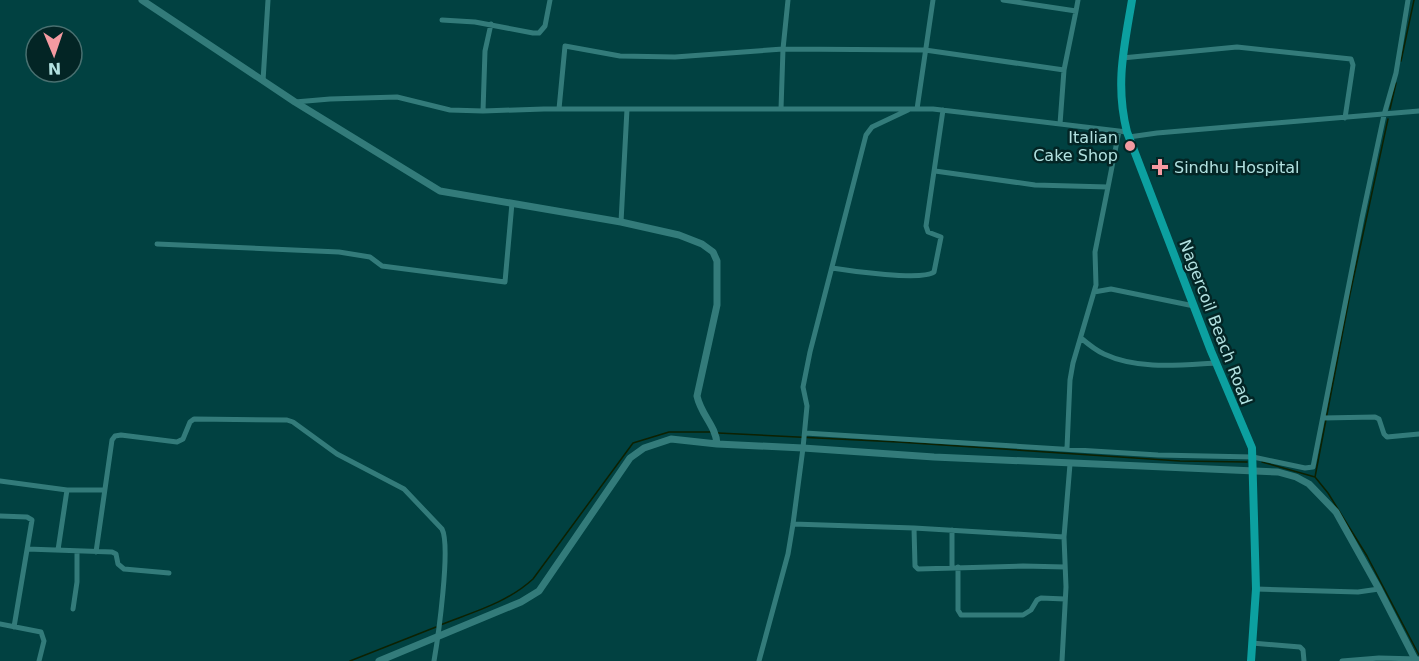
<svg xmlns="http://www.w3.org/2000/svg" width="1419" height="661" viewBox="0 0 1419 661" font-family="'DejaVu Sans',sans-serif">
  <rect width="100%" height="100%" fill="#014141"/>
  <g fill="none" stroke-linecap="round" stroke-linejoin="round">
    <path stroke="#0d2101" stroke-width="1.5" d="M 1401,61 L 1414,0
      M 1390,109 L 1396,83
      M 718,433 L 898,442 L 1180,461 L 1247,462
      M 1262,462 L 1315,477 L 1328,493 L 1367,556 L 1419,655
      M 1315,477 L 1350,294 L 1388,119
      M 440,625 C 473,612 507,603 533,579 L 633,443 L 669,432 L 710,432
      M 350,661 L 436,627"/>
    <path stroke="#337b7a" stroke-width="5" d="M 1076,11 L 1078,0
      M 442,20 L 475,22 L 533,33 L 539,33 L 545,26 L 550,0
      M 1122,58 L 1237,47 L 1351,59 L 1353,65 L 1345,118
      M 263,81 L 268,0
      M 295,102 L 330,99 L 397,97 L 450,110 L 483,111 L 544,109 L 933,109 L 1127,132
      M 559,109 L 565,46 L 620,56 L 675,57 L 783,49 L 925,50 L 1064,70 L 1076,11 L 1003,0
      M 781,109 L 783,49 L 788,0
      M 917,109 L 933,0
      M 483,111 L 485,51 L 491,24
      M 1060,124 L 1064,70
      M 1129,137 L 1157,133 L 1419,111
      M 935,171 L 1035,185 L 1108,187 L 1119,131
      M 621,222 L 627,109
      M 157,244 L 339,252 L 370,257 L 382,266 L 505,282 L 512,203
      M 832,268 C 850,271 922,281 934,272 L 941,237 L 928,232 L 926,226 L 943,110
      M 1094,292 L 1111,289 L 1194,306
      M 1081,338 C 1088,344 1095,350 1104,354 C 1138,370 1180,365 1216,363
      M 1323,418 L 1375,417 L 1379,419 L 1384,434 L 1387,437 L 1419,434
      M 805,433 L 1158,455 L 1253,457 L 1305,468 L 1313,467 L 1362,218 L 1384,115 L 1396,73 L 1408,0
      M 1067,448 L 1070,380 L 1073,363 L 1096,285 L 1095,252 L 1108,187
      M 0,481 L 67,490 L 104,490
      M 0,516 L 27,517 L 32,520 L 14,627
      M 793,524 L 914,528 L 1064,537
      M 914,528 L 915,566 L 918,569 L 1023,566 L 1065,567
      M 27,549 L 112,552 L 116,554 L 118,564 L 124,569 L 169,573
      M 58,550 L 67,490
      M 96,552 L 112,440 L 115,436 L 121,435 L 177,442 L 183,439 L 190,422 L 194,419 L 287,420 L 293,422 L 337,454 L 404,489 L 442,529 C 451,546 438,638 434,661
      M 952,567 L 952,530
      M 958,567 L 958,610 L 961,615 L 1023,615 L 1031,610 L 1037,600 L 1041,598 L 1065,599
      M 1256,589 L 1358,592 L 1379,589
      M 73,609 L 77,582 L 77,551
      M 0,624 L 41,632 L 44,641 L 39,661
      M 1252,643 L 1300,647 L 1303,650 L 1304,661
      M 759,661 L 788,554 L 793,524 L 803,448 L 807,406 L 803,387 L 810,352 L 866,135 L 872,127 L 908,110
      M 1062,661 L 1066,587 L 1064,537 L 1070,464
      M 1342,661 L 1379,658 L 1419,659"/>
    <path stroke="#337b7a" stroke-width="7" d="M 142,0 L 295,102 L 440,191 L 621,222 L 679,235 L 702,244 L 713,252 L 717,261 L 717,305 L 697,396 C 701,415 716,426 717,444
      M 379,661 L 521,602 L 539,591 L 630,458 L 644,448 L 671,439 L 717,444 L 803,448 L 934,457 L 1278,472 L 1296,477 L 1309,484 L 1336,512 L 1379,589 L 1416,661"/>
    <path stroke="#0ca0a0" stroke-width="8" d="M 1132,0 C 1124,48 1115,84 1127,132 L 1211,351 L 1252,448 L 1256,589 L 1251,661"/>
  </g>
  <g fill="#f49aa1" stroke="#032525" stroke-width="2">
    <circle cx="1130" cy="146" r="6"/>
    <path d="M1157 158h6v6h6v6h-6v6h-6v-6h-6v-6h6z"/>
  </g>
  <g text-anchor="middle" stroke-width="5" stroke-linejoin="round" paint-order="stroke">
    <g font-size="16" fill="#b2e1e0" stroke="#032525" text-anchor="end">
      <text x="1118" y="143">Italian<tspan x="1118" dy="18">Cake Shop</tspan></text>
      <text x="1174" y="173" text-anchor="start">Sindhu Hospital</text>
    </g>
    <g font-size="16" fill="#b2e1e0" stroke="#032525">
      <text transform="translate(1216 322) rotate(69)" y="6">Nagercoil Beach Road</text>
    </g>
  </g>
  <g transform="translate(54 54) rotate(178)"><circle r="28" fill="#032525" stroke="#497070" stroke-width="1.5"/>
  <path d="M0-4.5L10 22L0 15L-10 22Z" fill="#f49aa1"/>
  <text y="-9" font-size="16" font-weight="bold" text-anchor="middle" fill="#b2e1e0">N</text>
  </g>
</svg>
